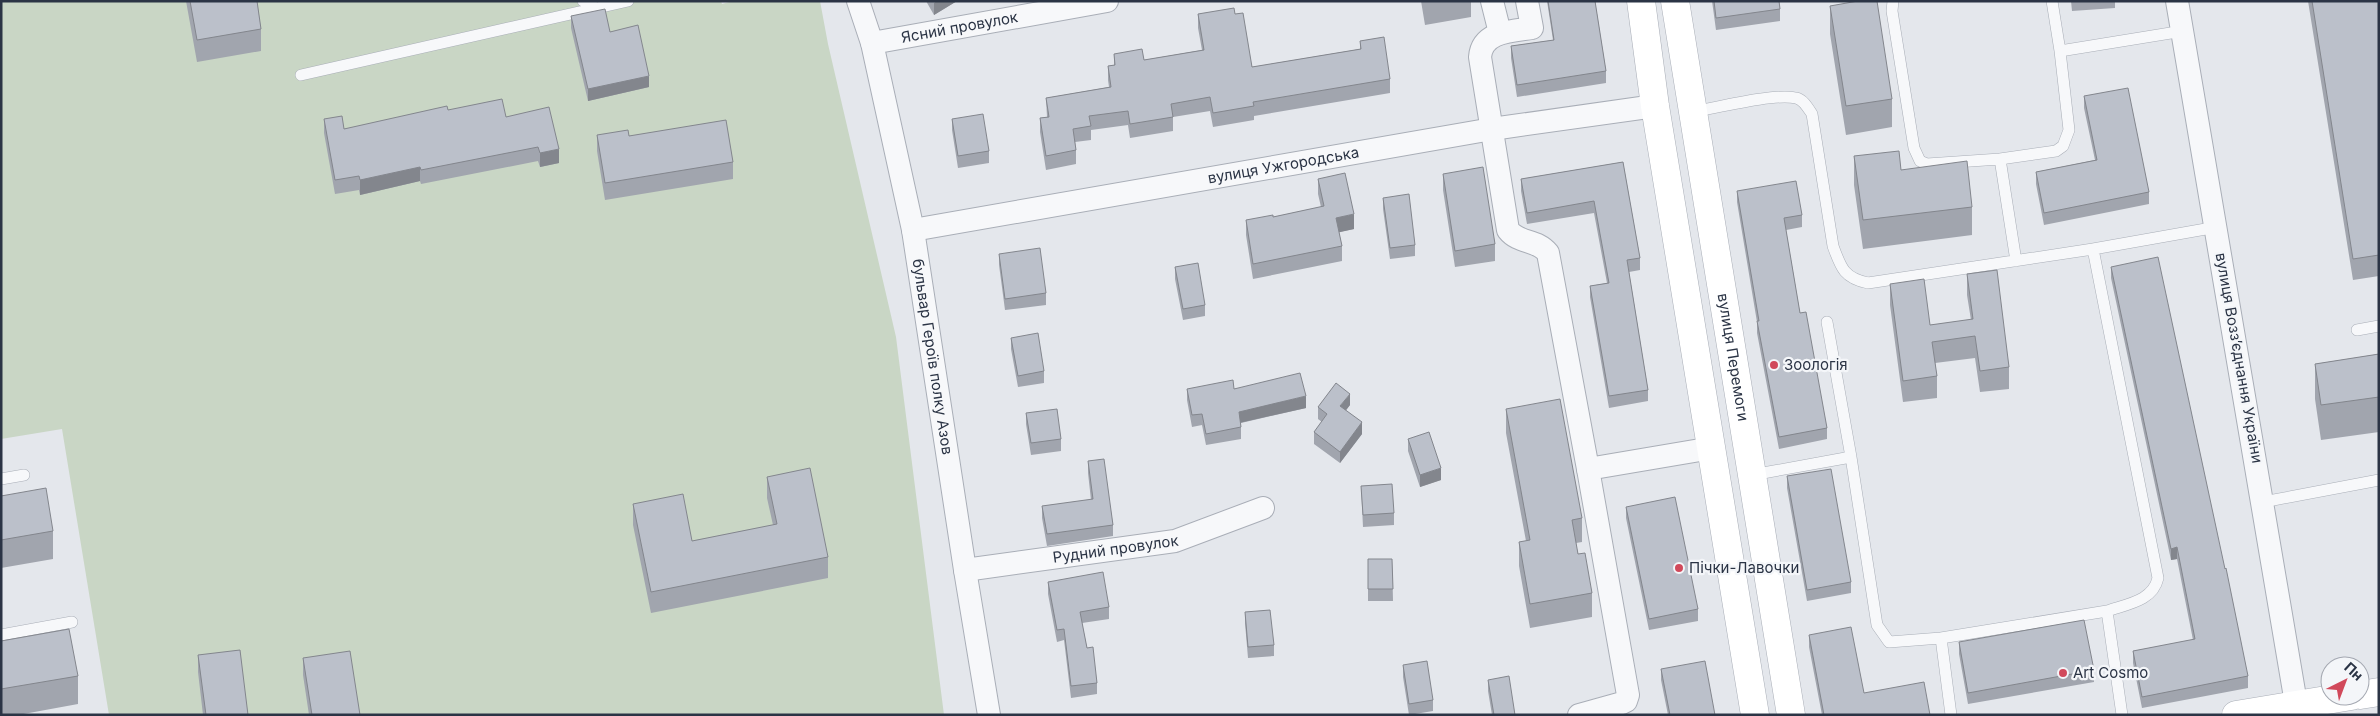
<svg xmlns="http://www.w3.org/2000/svg" width="2380" height="716" viewBox="0 0 2380 716" font-family="Inter,sans-serif">
  <rect width="100%" height="100%" fill="#e4e7ec"/>
  <path fill="#c9d6c5" d="M 1,1 L 721,1 L 722,4 L 733,1 L 820,1 L 828,44 L 896,337 L 944,715 L 109,715 L 62,429 L 1,439 Z"/>
  <g fill="none" stroke-linecap="round" stroke-linejoin="round">
    <defs>
      <path id="lane" d="M 583,1 L 598,9
        M 1893,1 L 1892,11 L 1914,148 L 1920,161 L 1927,164 L 2000,159 L 2056,151 L 2063,146 L 2069,130 L 2060,51 L 2052,1
        M 2060,51 L 2183,31
        M 301,75 L 628,1
        M 1692,112 C 1716,108 1774,93 1796,98 C 1803,99 1808,108 1812,114 L 1833,246 C 1841,268 1844,278 1868,283 L 2093,249
        M 2000,159 L 2016,261
        M 1827,322 L 1851,457
        M 2357,330 L 2379,326
        M 1752,475 L 1851,457 L 1877,625 L 1889,642 L 1941,638 L 1951,715
        M 1,479 L 24,475
        M 2263,502 L 2379,480
        M 1,635 L 72,622
        M 1941,638 L 2107,611
        M 2122,715 L 2107,611 C 2127,604 2153,601 2158,578 L 2093,249 L 2217,227"/>
      <g id="street">
        <path id="s1" d="M 858,1 L 872,43 L 913,230 L 965,570 L 989,715"/>
        <path d="M 1492,1 L 1500,33"/>
        <path d="M 1527,1 L 1532,28 C 1512,31 1482,31 1480,57 L 1508,230 C 1519,244 1537,239 1548,253 L 1588,469"/>
        <path d="M 2177,1 L 2298,715"/>
        <path id="s2" d="M 872,43 L 1107,1"/>
        <path id="s3" d="M 913,230 L 1492,129 L 1655,106"/>
        <path id="s4" d="M 965,570 L 1175,541 L 1263,508"/>
        <path d="M 1579,715 L 1622,703 L 1626,701 L 1628,695 L 1588,469 L 1712,448"/>
      </g>
      <g id="secondary">
        <path d="M 1641,1 L 1655,106 L 1755,715"/>
        <path id="s5" d="M 1675,1 L 1791,715"/>
        <path d="M 2360,695 L 2379,692"/>
        <path d="M 2236,715 L 2351,696"/>
      </g>
    </defs>
    <use href="#lane" stroke="#a9aeb7" stroke-width="12"/>
    <use href="#street" stroke="#a9aeb7" stroke-width="24"/>
    <use href="#secondary" stroke="#a9aeb7" stroke-width="29"/>
    <use href="#lane" stroke="#f7f8fa" stroke-width="11"/>
    <use href="#street" stroke="#f7f8fa" stroke-width="22"/>
    <use href="#secondary" stroke="#fff" stroke-width="28"/>
  </g>
  <path fill="#a1a5ae" d="M 186,1 L 257,1 L 261,29 L 261,51 L 197,62 Z
    M 926,1 L 957,1 L 934,15 Z
    M 1421,1 L 1471,1 L 1471,17 L 1425,25 Z
    M 1547,1 L 1595,1 L 1606,71 L 1606,83 L 1517,97 L 1511,58 L 1511,46 L 1553,40 Z
    M 1712,1 L 1779,1 L 1780,9 L 1780,21 L 1716,30 Z
    M 2071,1 L 2115,1 L 2115,8 L 2072,11 Z
    M 2308,1 L 2379,1 L 2379,276 L 2353,280 Z
    M 1830,6 L 1892,99 L 1892,127 L 1846,135 L 1830,34 Z
    M 1198,14 L 1235,14 L 1252,67 L 1360,49 L 1360,41 L 1390,79 L 1390,93 L 1254,116 L 1254,120 L 1213,127 L 1210,111 L 1173,117 L 1173,131 L 1130,138 L 1128,125 L 1091,130 L 1091,140 L 1075,142 L 1076,150 L 1076,164 L 1046,170 L 1040,132 L 1040,118 L 1047,117 L 1046,98 L 1109,87 L 1108,80 L 1108,66 L 1114,65 L 1114,54 L 1144,60 L 1202,50 L 1198,28 Z
    M 571,16 L 610,32 L 649,87 L 588,101 L 571,28 Z
    M 2084,96 L 2149,192 L 2149,204 L 2044,225 L 2036,184 L 2036,172 L 2095,160 L 2084,108 Z
    M 448,110 L 506,117 L 559,163 L 540,167 L 538,161 L 421,184 L 420,181 L 360,195 L 359,190 L 335,194 L 324,133 L 324,119 L 344,129 Z
    M 952,119 L 989,151 L 989,163 L 958,168 L 952,130 Z
    M 597,135 L 629,136 L 733,162 L 733,179 L 605,200 L 597,151 Z
    M 1854,156 L 1901,170 L 1972,207 L 1972,235 L 1863,249 L 1854,185 Z
    M 1623,162 L 1640,258 L 1640,270 L 1629,272 L 1648,390 L 1648,401 L 1609,408 L 1590,297 L 1590,286 L 1607,283 L 1594,213 L 1527,224 L 1521,191 L 1521,179 Z
    M 1443,174 L 1495,244 L 1495,261 L 1455,267 L 1443,190 Z
    M 1318,179 L 1354,229 L 1339,232 L 1342,246 L 1342,261 L 1253,279 L 1246,235 L 1246,220 L 1273,217 L 1321,207 L 1318,194 Z
    M 1737,191 L 1802,215 L 1802,227 L 1786,230 L 1800,313 L 1827,428 L 1827,439 L 1779,449 L 1757,333 L 1757,322 L 1737,202 Z
    M 1383,198 L 1415,245 L 1415,256 L 1390,259 L 1383,209 Z
    M 999,254 L 1046,293 L 1046,305 L 1005,310 L 999,265 Z
    M 1175,267 L 1205,305 L 1205,316 L 1183,320 L 1175,279 Z
    M 2111,267 L 2248,676 L 2248,688 L 2142,708 L 2133,663 L 2133,651 L 2193,640 L 2177,559 L 2171,560 L 2111,278 Z
    M 1967,274 L 2009,367 L 2009,389 L 1980,392 L 1975,358 L 1935,363 L 1937,376 L 1937,398 L 1903,402 L 1890,305 L 1890,284 L 1930,325 L 1971,320 L 1967,295 Z
    M 1011,338 L 1044,371 L 1044,383 L 1018,387 L 1011,349 Z
    M 2379,354 L 2379,432 L 2321,440 L 2315,399 L 2315,364 Z
    M 1187,389 L 1234,389 L 1306,408 L 1241,423 L 1241,439 L 1206,445 L 1202,425 L 1192,427 L 1187,400 Z
    M 1350,405 L 1346,410 L 1362,434 L 1340,463 L 1314,444 L 1314,432 L 1322,422 L 1318,419 L 1318,407 Z
    M 1506,409 L 1582,518 L 1582,542 L 1576,543 L 1578,554 L 1592,593 L 1592,617 L 1530,628 L 1519,566 L 1519,542 L 1526,541 L 1506,433 Z
    M 1026,413 L 1061,439 L 1061,451 L 1031,455 L 1026,424 Z
    M 1408,439 L 1441,480 L 1420,487 L 1408,451 Z
    M 1088,461 L 1113,525 L 1113,536 L 1047,546 L 1042,518 L 1042,506 L 1091,500 L 1088,473 Z
    M 1787,476 L 1851,582 L 1851,593 L 1807,601 L 1787,488 Z
    M 767,477 L 828,557 L 828,578 L 651,613 L 633,525 L 633,504 L 692,541 L 773,525 L 767,498 Z
    M 1361,486 L 1394,513 L 1394,525 L 1363,527 Z
    M 1,496 L 53,531 L 53,559 L 1,568 Z
    M 1626,507 L 1698,609 L 1698,621 L 1649,630 L 1626,518 Z
    M 1368,559 L 1392,559 L 1393,601 L 1368,601 Z
    M 1048,582 L 1109,607 L 1109,619 L 1082,623 L 1087,648 L 1097,683 L 1097,694 L 1071,698 L 1064,640 L 1057,642 L 1048,594 Z
    M 1245,612 L 1274,645 L 1274,656 L 1248,658 L 1245,623 Z
    M 1809,635 L 1864,693 L 1930,715 L 1822,715 L 1809,647 Z
    M 1,641 L 78,676 L 78,704 L 18,715 L 1,715 Z
    M 1959,642 L 2094,670 L 2094,682 L 1968,704 L 1959,654 Z
    M 198,655 L 248,715 L 203,715 L 198,672 Z
    M 303,658 L 360,715 L 309,715 L 303,675 Z
    M 1403,665 L 1433,700 L 1433,711 L 1409,715 L 1403,677 Z
    M 1661,669 L 1715,715 L 1668,715 L 1661,680 Z
    M 1488,680 L 1515,715 L 1492,715 L 1488,691 Z"/>
  <path fill="#83868d" d="M 937,1 L 957,1 L 934,15 L 934,3 Z
    M 649,76 L 649,87 L 588,101 L 588,89 Z
    M 559,149 L 559,163 L 540,167 L 540,153 Z
    M 420,167 L 420,181 L 360,195 L 360,180 Z
    M 1354,214 L 1354,229 L 1336,233 L 1336,218 Z
    M 1350,394 L 1350,405 L 1340,418 L 1340,406 Z
    M 1306,396 L 1306,408 L 1239,423 L 1239,412 Z
    M 1362,422 L 1362,434 L 1340,463 L 1340,452 Z
    M 1441,468 L 1441,480 L 1420,487 L 1420,475 Z
    M 2177,547 L 2177,559 L 2171,560 L 2171,549 Z"/>
  <path fill="#bbc0ca" stroke="#83868d" d="M 190,1 L 257,1 L 261,29 L 197,40 Z
    M 1548,1 L 1595,1 L 1606,71 L 1517,85 L 1511,46 L 1554,40 Z
    M 1714,1 L 1779,1 L 1780,9 L 1716,18 Z
    M 1858,1 L 1877,1 L 1892,99 L 1846,106 L 1830,6 Z
    M 2312,1 L 2379,1 L 2379,255 L 2353,259 Z
    M 1234,8 L 1235,14 L 1243,13 L 1252,67 L 1361,49 L 1360,41 L 1384,37 L 1390,79 L 1253,102 L 1254,106 L 1213,113 L 1210,97 L 1171,104 L 1173,117 L 1130,124 L 1128,111 L 1089,116 L 1091,126 L 1073,129 L 1076,150 L 1046,156 L 1040,118 L 1049,117 L 1046,98 L 1111,87 L 1108,66 L 1115,65 L 1114,54 L 1142,49 L 1144,60 L 1204,50 L 1198,14 Z
    M 605,9 L 610,32 L 638,25 L 649,76 L 588,89 L 571,16 Z
    M 2128,88 L 2149,192 L 2044,213 L 2036,172 L 2097,160 L 2084,96 Z
    M 502,99 L 506,117 L 549,107 L 559,149 L 540,153 L 538,147 L 421,170 L 420,167 L 360,180 L 359,176 L 335,180 L 324,119 L 342,116 L 344,129 L 447,106 L 448,110 Z
    M 983,114 L 989,151 L 958,156 L 952,119 Z
    M 726,120 L 733,162 L 605,183 L 597,135 L 628,130 L 629,136 Z
    M 1899,151 L 1901,170 L 1967,161 L 1972,207 L 1863,220 L 1854,156 Z
    M 1623,162 L 1640,258 L 1627,260 L 1648,390 L 1609,396 L 1590,286 L 1609,283 L 1594,201 L 1527,213 L 1521,179 Z
    M 1483,167 L 1495,244 L 1455,251 L 1443,174 Z
    M 1345,173 L 1354,214 L 1336,218 L 1342,246 L 1253,264 L 1246,220 L 1273,215 L 1273,217 L 1324,206 L 1318,179 Z
    M 1796,181 L 1802,215 L 1784,218 L 1800,313 L 1806,312 L 1827,428 L 1779,437 L 1757,321 L 1759,321 L 1737,191 Z
    M 1409,194 L 1415,245 L 1390,248 L 1383,198 Z
    M 1040,248 L 1046,293 L 1005,299 L 999,254 Z
    M 2158,257 L 2225,569 L 2226,568 L 2248,676 L 2142,697 L 2133,651 L 2195,639 L 2177,547 L 2171,549 L 2111,267 Z
    M 1198,263 L 1205,305 L 1183,309 L 1175,267 Z
    M 1997,270 L 2009,367 L 1980,371 L 1975,336 L 1932,342 L 1937,376 L 1903,381 L 1890,284 L 1924,279 L 1930,325 L 1973,319 L 1967,274 Z
    M 1038,333 L 1044,371 L 1018,376 L 1011,338 Z
    M 2379,354 L 2379,397 L 2321,405 L 2315,364 Z
    M 1300,373 L 1306,396 L 1239,412 L 1241,427 L 1206,434 L 1202,414 L 1192,415 L 1187,389 L 1233,380 L 1234,389 Z
    M 1336,383 L 1350,394 L 1340,406 L 1362,422 L 1340,452 L 1314,432 L 1327,414 L 1318,407 Z
    M 1560,399 L 1582,518 L 1572,520 L 1578,554 L 1585,553 L 1592,593 L 1530,604 L 1519,542 L 1530,540 L 1506,409 Z
    M 1057,409 L 1061,439 L 1031,443 L 1026,413 Z
    M 1429,432 L 1441,468 L 1420,475 L 1408,439 Z
    M 1104,459 L 1113,525 L 1047,534 L 1042,506 L 1093,499 L 1088,461 Z
    M 810,468 L 828,557 L 651,592 L 633,504 L 683,494 L 692,541 L 777,524 L 767,477 Z
    M 1831,469 L 1851,582 L 1807,590 L 1787,476 Z
    M 1392,484 L 1394,513 L 1363,515 L 1361,486 Z
    M 46,488 L 53,531 L 1,540 L 1,496 Z
    M 1675,497 L 1698,609 L 1649,619 L 1626,507 Z
    M 1368,559 L 1392,559 L 1393,589 L 1368,589 Z
    M 1103,572 L 1109,607 L 1080,612 L 1087,648 L 1093,647 L 1097,683 L 1071,686 L 1064,629 L 1057,630 L 1048,582 Z
    M 1270,610 L 1274,645 L 1248,647 L 1245,612 Z
    M 2084,620 L 2094,670 L 1968,693 L 1959,642 Z
    M 1851,627 L 1864,693 L 1924,682 L 1930,715 L 1824,715 L 1809,635 Z
    M 69,629 L 78,676 L 1,689 L 1,641 Z
    M 240,650 L 248,715 L 206,715 L 198,655 Z
    M 350,651 L 360,715 L 312,715 L 303,658 Z
    M 1427,661 L 1433,700 L 1409,704 L 1403,665 Z
    M 1705,661 L 1715,715 L 1670,715 L 1661,669 Z
    M 1509,676 L 1515,715 L 1494,715 L 1488,680 Z"/>
  <g fill="#d1495b" stroke="#f4f6f9" stroke-width="2">
    <circle cx="1774" cy="365" r="5"/>
    <circle cx="1679" cy="568" r="5"/>
    <circle cx="2063" cy="673" r="5"/>
  </g>
  <g text-anchor="middle" stroke-width="4.5" stroke-linejoin="round" paint-order="stroke">
    <g font-size="15" fill="#2b3445" stroke="#f4f6f9">
      <text dy="5" stroke="none"><textPath href="#s2" startOffset="89">Ясний провулок</textPath></text>
      <text dy="5" stroke="none"><textPath href="#s3" startOffset="376">вулиця Ужгородська</textPath></text>
      <text dy="5" stroke="none"><textPath href="#s1" startOffset="364">бульвар Героїв полку Азов</textPath></text>
      <text dy="5" stroke="none"><textPath href="#s5" startOffset="361">вулиця Перемоги</textPath></text>
      <text transform="translate(2239 358) rotate(80)" y="5">вулиця Воззʼєднання України</text>
      <text dy="5" stroke="none"><textPath href="#s4" startOffset="152">Рудний провулок</textPath></text>
    </g>
    <g font-size="15" fill="#2b3445" stroke="#f4f6f9" text-anchor="start">
      <text x="1784" y="370">Зоологія</text>
      <text x="1689" y="573">Пічки-Лавочки</text>
      <text x="2073" y="678">Art Cosmo</text>
    </g>
  </g>
  <rect width="2380" height="716" fill="none" stroke="#2b3445" stroke-width="5"/>
  <g transform="translate(2345 681) rotate(42)"><circle r="24" fill="#f4f6f9" stroke="#a4a8b1"/>
  <path d="M0-4L9 19L0 12L-9 19Z" fill="#d1495b"/>
  <text y="-8" font-size="14" font-weight="bold" text-anchor="middle" fill="#2b3445">Пн</text>
  </g>
</svg>
